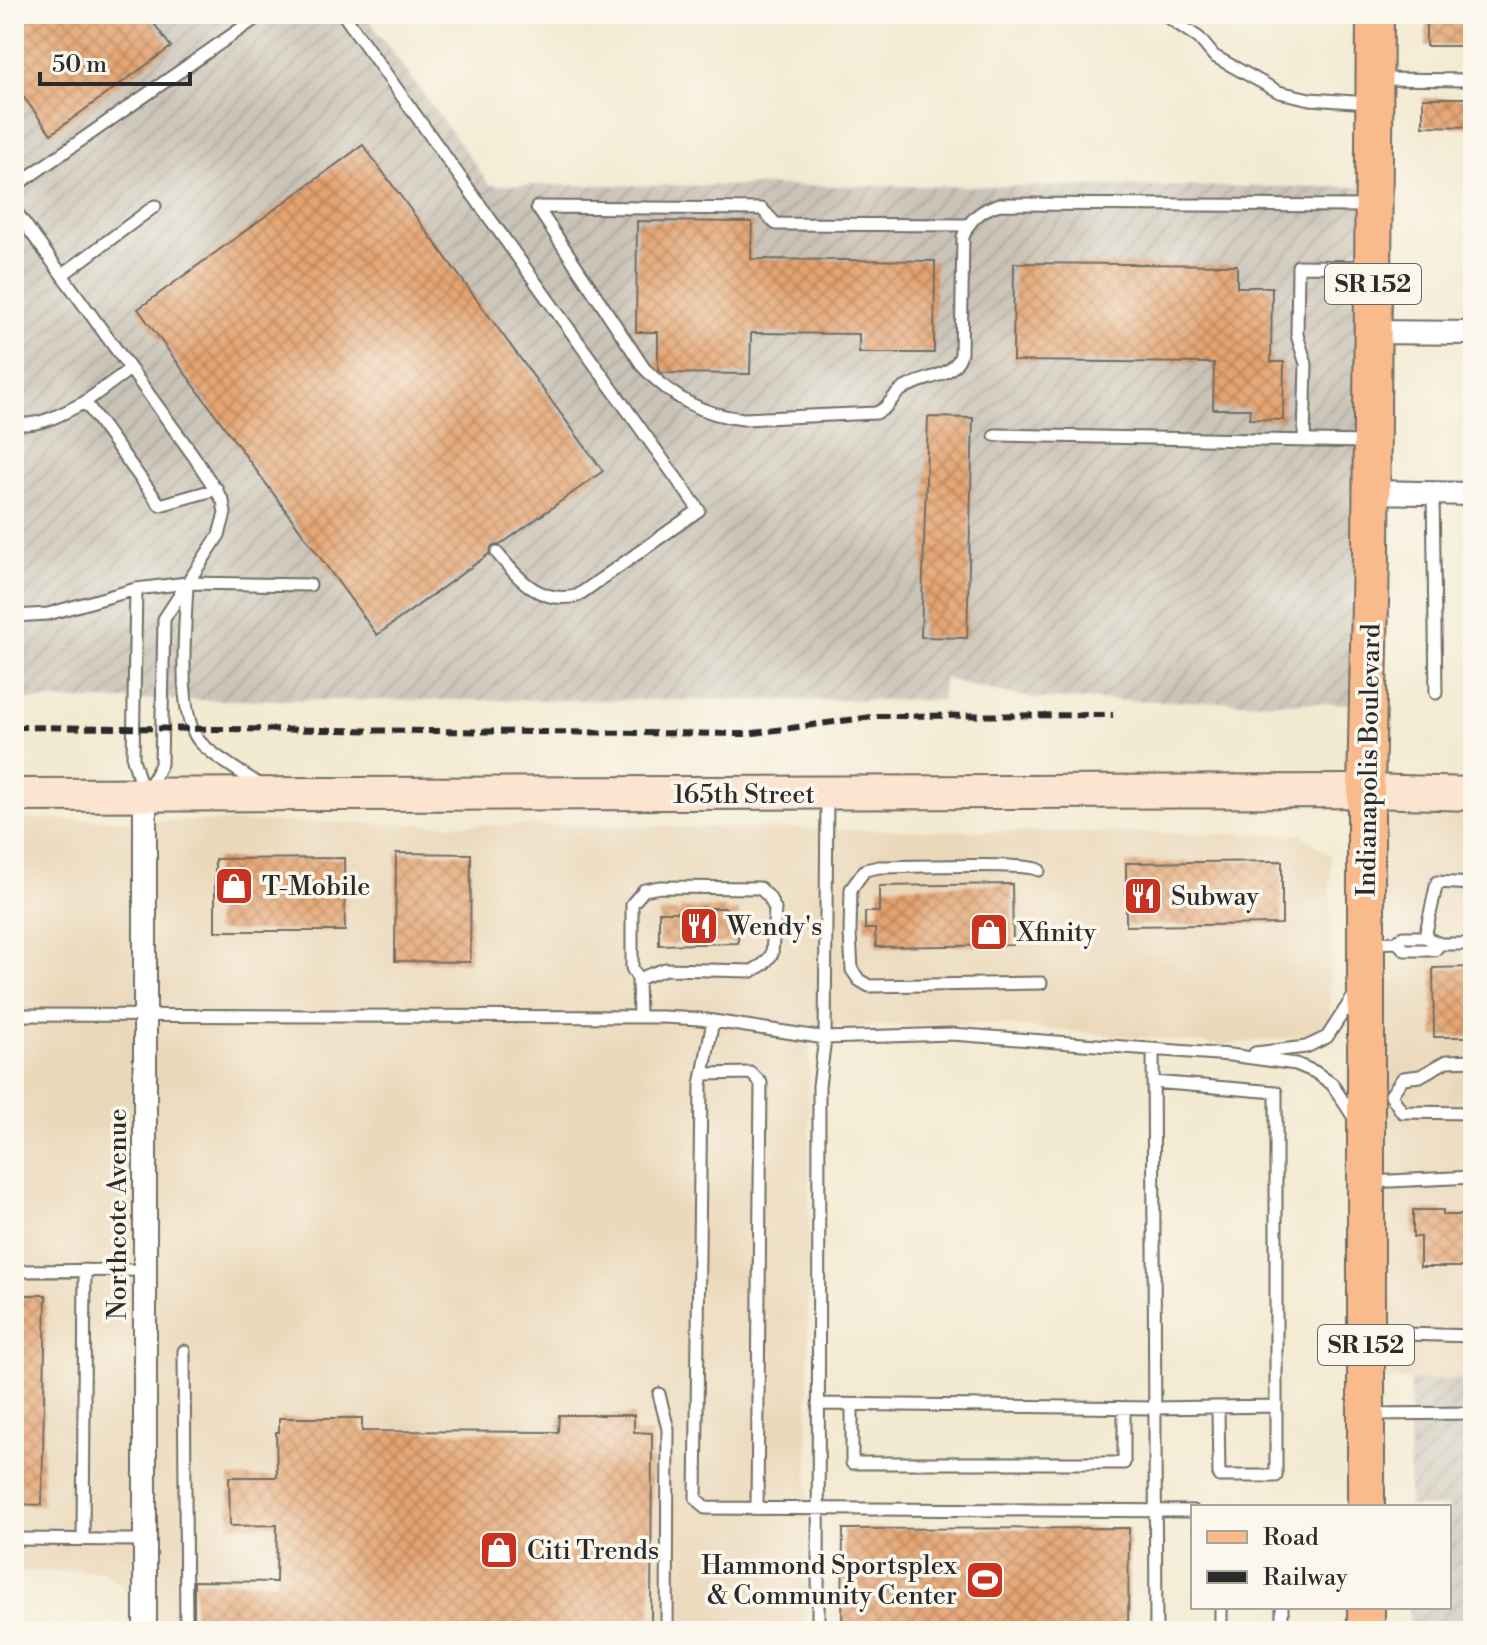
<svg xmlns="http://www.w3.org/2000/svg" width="1487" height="1645" viewBox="0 0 1487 1645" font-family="'Libre Bodoni',serif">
  <defs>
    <pattern id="industrial-furrows" width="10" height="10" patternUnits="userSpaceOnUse" patternTransform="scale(2)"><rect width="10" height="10" fill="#cac3b8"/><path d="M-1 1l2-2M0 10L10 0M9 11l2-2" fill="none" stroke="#aea89e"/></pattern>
    <pattern id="building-cross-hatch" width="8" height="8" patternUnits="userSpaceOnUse" patternTransform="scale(2)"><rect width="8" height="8" fill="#e5a36f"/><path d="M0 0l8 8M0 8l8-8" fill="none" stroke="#ba855b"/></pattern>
  </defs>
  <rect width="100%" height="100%" fill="#fbf7ec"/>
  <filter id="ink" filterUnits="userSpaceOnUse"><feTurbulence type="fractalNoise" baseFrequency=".0125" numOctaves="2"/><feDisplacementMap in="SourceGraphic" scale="16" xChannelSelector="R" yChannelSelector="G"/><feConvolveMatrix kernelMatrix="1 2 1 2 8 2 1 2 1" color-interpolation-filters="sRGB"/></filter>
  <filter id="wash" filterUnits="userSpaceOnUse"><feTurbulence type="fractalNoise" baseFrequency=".006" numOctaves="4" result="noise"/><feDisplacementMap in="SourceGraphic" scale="32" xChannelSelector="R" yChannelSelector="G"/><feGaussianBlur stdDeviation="1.8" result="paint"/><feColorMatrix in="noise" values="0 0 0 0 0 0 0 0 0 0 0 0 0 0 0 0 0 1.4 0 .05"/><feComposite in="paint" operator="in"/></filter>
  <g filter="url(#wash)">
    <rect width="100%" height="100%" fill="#f3ead2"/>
    <path fill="#ead8ba" d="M 1375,802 L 1473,803 L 1473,1380 L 1376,1380 Z
      M 14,819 L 1302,835 L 1331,856 L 1330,1018 L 1313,1035 L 1223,1045 L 982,1023 L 810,1028 L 807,1631 L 129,1631 L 129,1609 L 124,1587 L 102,1571 L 14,1571 Z"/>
    <path fill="url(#industrial-furrows)" d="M 14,14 L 364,14 L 490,185 L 1363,187 L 1362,704 L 1036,699 L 971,686 L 944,678 L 941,700 L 14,700 Z
      M 1410,1380 L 1473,1380 L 1473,1631 L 1409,1631 L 1409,1607 L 1449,1607 L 1449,1507 L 1409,1507 Z"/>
    <g id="blocks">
      <path fill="url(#building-cross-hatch)" d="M 14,14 L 147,14 L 171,47 L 51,134 L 14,84 Z
        M 1426,14 L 1473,14 L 1473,46 L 1426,46 Z
        M 1423,98 L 1473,98 L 1473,127 L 1423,126 Z
        M 363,145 L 603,471 L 500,545 L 492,546 L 489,554 L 377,635 L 138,309 Z
        M 637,221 L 752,222 L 751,259 L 935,261 L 934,353 L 859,353 L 859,334 L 751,333 L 750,374 L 662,373 L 658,370 L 658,332 L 636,332 Z
        M 1014,263 L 1237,265 L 1237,287 L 1272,287 L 1271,362 L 1284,362 L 1283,420 L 1249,419 L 1250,409 L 1213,409 L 1214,363 L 1013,361 Z
        M 928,417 L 973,418 L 967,638 L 921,637 Z
        M 396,853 L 471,854 L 470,962 L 395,961 Z
        M 344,858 L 345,931 L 215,931 L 215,859 Z
        M 1282,861 L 1282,924 L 1126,926 L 1126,863 Z
        M 1012,884 L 1013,945 L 876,947 L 875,929 L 865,929 L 865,912 L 879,912 L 879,886 Z
        M 680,908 L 726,908 L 726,911 L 739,911 L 738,943 L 659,945 L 659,912 L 680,912 Z
        M 1473,967 L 1473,1037 L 1434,1037 L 1433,968 Z
        M 1413,1210 L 1443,1210 L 1443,1215 L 1473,1215 L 1473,1267 L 1420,1267 L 1420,1237 L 1413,1237 Z
        M 14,1295 L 46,1295 L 42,1505 L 14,1504 Z
        M 559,1415 L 634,1415 L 634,1432 L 652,1433 L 651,1631 L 194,1631 L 194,1581 L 276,1582 L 277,1525 L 230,1526 L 229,1477 L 277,1477 L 276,1432 L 279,1432 L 279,1418 L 362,1418 L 362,1431 L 558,1432 Z
        M 1129,1528 L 1128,1631 L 842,1631 L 843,1529 Z"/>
    </g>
  </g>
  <g filter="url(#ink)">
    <use href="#blocks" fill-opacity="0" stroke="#716e65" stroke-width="2"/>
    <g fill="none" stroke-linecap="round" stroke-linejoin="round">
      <defs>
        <path id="service" d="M 343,14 L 699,510 L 577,596 C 539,604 520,580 497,553
          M 1163,14 L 1199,38 L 1214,56 L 1279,92 L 1310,99 L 1369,103
          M 1379,79 L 1473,80
          M 14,187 L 262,14
          M 14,209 L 193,455 L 223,501 L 225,513 L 219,535 L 164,619 L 161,764 L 147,792
          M 967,225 L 776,224 L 762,209 L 537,207 L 644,368 C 672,397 702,415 743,419 L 876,413 C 889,408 890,399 900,391 C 919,376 953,380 961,354 L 963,237 C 969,219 982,209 1000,204 L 1369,206
          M 62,275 L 155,206
          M 130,369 L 85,402 L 160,505 L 217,489
          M 14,423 C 40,428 63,413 85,402
          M 995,435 L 1367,442
          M 1304,441 L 1306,364 L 1297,335 L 1298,266 L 1369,267
          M 1433,493 L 1436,693
          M 187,584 C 186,620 175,718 201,743 C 218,760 243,773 263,787
          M 136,589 L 133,759 L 143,792
          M 14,616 L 48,614 L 136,589 L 187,583 L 310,585
          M 1039,870 C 1025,862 904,867 879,867 L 865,870 L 851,889 L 850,934 L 852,970 L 859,980 L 869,986 L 1041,983
          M 1425,937 L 1437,882 L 1473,884
          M 1397,942 L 1405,950 L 1435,950 L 1440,944
          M 1371,943 L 1397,942 L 1403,937 L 1425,937 L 1440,944 L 1473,944
          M 638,979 L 665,969 L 752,971 L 764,964 L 772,954 L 775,909 L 769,897 L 760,888 L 660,887 L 644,890 L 632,904 L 632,968 L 638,979 L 639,1017
          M 14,1015 L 662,1017 L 700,1019 L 825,1038 L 952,1034 L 1230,1055 L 1296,1064 L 1315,1072 L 1332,1084 L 1354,1118
          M 713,1021 L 701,1085 L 696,1498 L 705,1508 L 1193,1511
          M 1153,1049 L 1156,1631
          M 1255,1053 L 1306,1047 L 1327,1037 L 1355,994
          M 703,1074 L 751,1073 L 761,1083 L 757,1508
          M 1153,1082 L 1276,1092 L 1276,1476 L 1219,1476 L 1218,1407
          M 1391,1095 L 1403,1078 L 1420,1076 L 1447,1061 L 1473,1060
          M 1391,1095 L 1402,1112 L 1473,1113
          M 1370,1182 L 1473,1177
          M 14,1271 L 145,1270
          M 1371,1333 L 1473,1336
          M 184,1351 L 186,1631
          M 659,1394 L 668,1429 L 667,1631
          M 818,1404 L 1154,1408 L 1276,1406
          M 852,1405 L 852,1463 L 1124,1463 L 1124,1408
          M 1371,1414 L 1473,1413
          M 14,1539 L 145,1540
          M 83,1540 L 85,1270
          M 1221,1607 L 1221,1631
          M 1282,1607 L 1282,1631
          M 818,1631 L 819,1086 L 825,1038 L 827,794"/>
        <path id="minor" d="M 1372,332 L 1473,333
          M 1371,492 L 1473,494
          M 145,797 L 145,1631"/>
        <path id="secondary" d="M 14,795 L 1366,791 L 1473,794"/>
        <path id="primary" d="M 1366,1507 L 1366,791 L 1371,553 L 1375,14
          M 1366,1631 L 1366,1607"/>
      </defs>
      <use href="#service" stroke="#716e65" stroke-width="15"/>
      <use href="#minor" stroke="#716e65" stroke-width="26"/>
      <use href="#secondary" stroke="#716e65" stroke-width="36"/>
      <use href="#primary" stroke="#716e65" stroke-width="40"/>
      <use href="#service" stroke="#fff" stroke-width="11"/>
      <use href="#minor" stroke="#fff" stroke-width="22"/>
      <use href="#secondary" stroke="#fde4d1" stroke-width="32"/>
      <use href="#primary" stroke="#fabb8c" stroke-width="36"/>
      <path stroke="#2b2b2b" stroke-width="6" stroke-dasharray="12 6" stroke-linecap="butt" d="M 14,727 L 747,734 L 878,716 L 1113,715"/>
    </g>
  </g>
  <defs>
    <symbol id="shop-square" viewBox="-11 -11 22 22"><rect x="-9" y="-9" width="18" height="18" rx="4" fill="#c8321e" stroke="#fbf7ec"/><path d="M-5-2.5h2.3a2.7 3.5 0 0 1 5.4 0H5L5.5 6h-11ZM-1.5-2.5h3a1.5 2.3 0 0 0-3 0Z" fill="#fff"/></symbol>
    <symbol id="restaurant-square" viewBox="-11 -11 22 22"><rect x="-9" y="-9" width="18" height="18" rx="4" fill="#c8321e" stroke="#fbf7ec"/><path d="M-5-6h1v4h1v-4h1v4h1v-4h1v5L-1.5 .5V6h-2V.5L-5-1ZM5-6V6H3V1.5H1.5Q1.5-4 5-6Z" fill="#fff"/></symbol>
    <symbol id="stadium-square" viewBox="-11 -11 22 22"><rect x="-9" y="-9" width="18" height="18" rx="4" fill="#c8321e" stroke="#fbf7ec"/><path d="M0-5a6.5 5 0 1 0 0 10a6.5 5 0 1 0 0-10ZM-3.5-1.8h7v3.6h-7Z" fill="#fff"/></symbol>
  </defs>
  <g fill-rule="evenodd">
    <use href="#shop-square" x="212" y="864" width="44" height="44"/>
    <use href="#restaurant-square" x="1121" y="874" width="44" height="44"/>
    <use href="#restaurant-square" x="677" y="904" width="44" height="44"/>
    <use href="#shop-square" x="967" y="910" width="44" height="44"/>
    <use href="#shop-square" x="477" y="1528" width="44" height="44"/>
    <use href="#stadium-square" x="963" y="1558" width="44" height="44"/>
  </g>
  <g text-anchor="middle" stroke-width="7" stroke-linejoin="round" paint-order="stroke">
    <g fill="#fbf7ec" stroke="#696865" stroke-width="2">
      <rect x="1325" y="264" width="96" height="40" rx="6"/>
      <rect x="1318" y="1325" width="96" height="40" rx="6"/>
    </g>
    <g font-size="24" font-weight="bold" fill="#2b2b2b">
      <text x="1373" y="292">SR 152</text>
      <text x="1366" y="1353">SR 152</text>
    </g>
    <g font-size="26" fill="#2b2b2b" stroke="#fbf7ec">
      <text transform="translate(1368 760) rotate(-89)" y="9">Indianapolis Boulevard</text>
      <text x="744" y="803">165th Street</text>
      <text transform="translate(117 1214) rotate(-90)" y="9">Northcote Avenue</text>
    </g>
    <g font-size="26" fill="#2b2b2b" stroke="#fbf7ec" text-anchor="start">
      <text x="262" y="895">T-Mobile</text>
      <text x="1171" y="905">Subway</text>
      <text x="727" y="935">Wendy's</text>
      <text x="1017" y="941">Xfinity</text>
      <text x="527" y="1559">Citi Trends</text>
      <text x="957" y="1574" text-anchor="end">Hammond Sportsplex<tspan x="957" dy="30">&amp; Community Center</tspan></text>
    </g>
  </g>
  <rect width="1487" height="1645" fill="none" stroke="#fbf7ec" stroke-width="48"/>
  <rect x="1191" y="1505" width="260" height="104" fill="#fbf7ec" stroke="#a8a59f" stroke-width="2"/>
  <rect x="1207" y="1531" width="40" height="12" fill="#fabb8c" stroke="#a8a59f" stroke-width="2"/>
  <text x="1263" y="1545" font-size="24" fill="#2b2b2b">Road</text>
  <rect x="1207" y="1571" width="40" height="12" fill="#2b2b2b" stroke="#a8a59f" stroke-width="2"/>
  <text x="1263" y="1585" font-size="24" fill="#2b2b2b">Railway</text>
  <path d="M40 72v12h150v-12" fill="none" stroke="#2b2b2b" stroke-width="4"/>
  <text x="52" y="72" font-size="24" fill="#2b2b2b" stroke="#fbf7ec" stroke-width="6" paint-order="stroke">50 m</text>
</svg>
